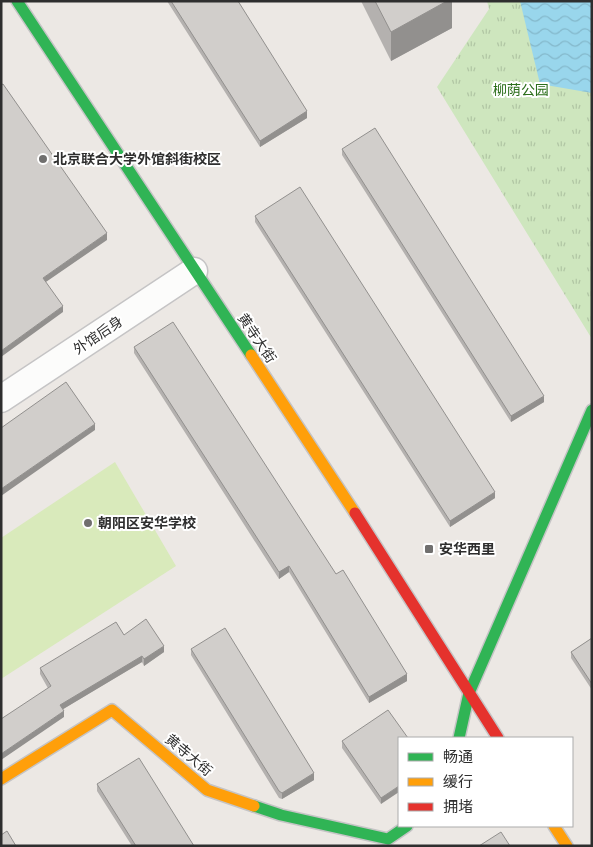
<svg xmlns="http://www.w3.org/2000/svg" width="593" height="847" viewBox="0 0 593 847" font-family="'Nunito Sans','Noto Sans SC',sans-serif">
  <defs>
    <pattern id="park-tufts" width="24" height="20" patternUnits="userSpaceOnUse" patternTransform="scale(1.25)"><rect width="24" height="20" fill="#cee6be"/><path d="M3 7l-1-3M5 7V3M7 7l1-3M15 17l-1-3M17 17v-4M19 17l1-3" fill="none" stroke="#b1c6a4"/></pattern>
    <pattern id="water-waves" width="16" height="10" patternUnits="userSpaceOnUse" patternTransform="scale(1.25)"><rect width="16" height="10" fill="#99d6ec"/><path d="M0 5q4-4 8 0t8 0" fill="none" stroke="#84b8cb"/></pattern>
  </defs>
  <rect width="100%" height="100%" fill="#ece8e4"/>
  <path fill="url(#park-tufts)" d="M 487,1 L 592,1 L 592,339 L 437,87 L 489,9 Z"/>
  <path fill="#d9eabb" d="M 115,462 L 176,566 L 1,679 L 1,538 Z"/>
  <path fill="url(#water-waves)" d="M 520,1 L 592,1 L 592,93 L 540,84 Z"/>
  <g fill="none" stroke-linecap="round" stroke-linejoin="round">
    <defs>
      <path id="street" d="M 1,399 L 194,271"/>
      <path id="fast" d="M 17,1 L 251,355
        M 459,738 L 469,693 L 592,410
        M 254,806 L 281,815 L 388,839 L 407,826"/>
      <path id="slow" d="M 251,355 L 355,513
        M 1,779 L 112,710 L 207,790 L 254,806
        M 554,826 L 567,846"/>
      <path id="jam" d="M 355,513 L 498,738"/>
    </defs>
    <use href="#street" stroke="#c5c4c5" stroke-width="29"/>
    <use href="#fast" stroke="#c5c4c5" stroke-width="14"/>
    <use href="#slow" stroke="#c5c4c5" stroke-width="14"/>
    <use href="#jam" stroke="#c5c4c5" stroke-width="14"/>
    <use href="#street" stroke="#fcfcfb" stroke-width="26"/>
    <use href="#fast" stroke="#30b455" stroke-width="11"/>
    <use href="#slow" stroke="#ff9f0a" stroke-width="11"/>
    <use href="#jam" stroke="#e5322d" stroke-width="11"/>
  </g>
  <path fill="#b4b1af" d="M 167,1 L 238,1 L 307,118 L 260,147 Z
    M 361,1 L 452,1 L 452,28 L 391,61 Z
    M 342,149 L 544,402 L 511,422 L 342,155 Z
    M 255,216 L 495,498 L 450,527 L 255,222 Z
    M 134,347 L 336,574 L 407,681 L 369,703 L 289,572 L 279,579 L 134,353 Z
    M 124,635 L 164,652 L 144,666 L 142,662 L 63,709 L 64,717 L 40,674 L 40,668 Z
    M 592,638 L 592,690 L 571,658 L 571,652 Z
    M 191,649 L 314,780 L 282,799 L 279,798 L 191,655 Z
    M 408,738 L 381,804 L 342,748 L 342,741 Z
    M 97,784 L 194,846 L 132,846 L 97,791 Z"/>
  <path fill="#92908e" d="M 447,1 L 452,1 L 452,28 L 391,61 L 391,32 Z
    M 307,111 L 307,118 L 260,147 L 260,141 Z
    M 107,233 L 107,240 L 43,284 L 43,278 Z
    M 63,306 L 63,312 L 1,357 L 1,351 Z
    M 544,396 L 544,402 L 511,422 L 511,416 Z
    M 95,424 L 95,430 L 1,496 L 1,489 Z
    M 495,492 L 495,498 L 450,527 L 450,521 Z
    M 289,566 L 289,572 L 279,579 L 279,572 Z
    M 164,646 L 164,652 L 144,666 L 144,659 Z
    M 142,656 L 142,662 L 60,711 L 60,705 Z
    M 407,674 L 407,681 L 369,703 L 369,697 Z
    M 64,711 L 64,717 L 1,760 L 1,754 Z
    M 314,773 L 314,780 L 282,799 L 282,793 Z
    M 399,786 L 399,792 L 381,804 L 381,798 Z"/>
  <path fill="#d1cecb" stroke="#92908e" d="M 171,1 L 238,1 L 307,111 L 260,141 Z
    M 375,1 L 447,1 L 391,32 Z
    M 3,84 L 107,233 L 43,278 L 63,306 L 1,351 L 1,85 Z
    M 375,128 L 544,396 L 511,416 L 342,149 Z
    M 300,187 L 495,492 L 450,521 L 255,216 Z
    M 173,322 L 336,574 L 343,570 L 407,674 L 369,697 L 289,566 L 279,572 L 134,347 Z
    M 66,382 L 95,424 L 1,489 L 1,428 Z
    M 146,619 L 164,646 L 144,659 L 142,656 L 60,705 L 64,711 L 1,754 L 1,719 L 51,686 L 40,668 L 116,622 L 124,635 Z
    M 225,628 L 314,773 L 282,793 L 279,791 L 191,649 Z
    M 592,638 L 592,684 L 571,652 Z
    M 388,710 L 408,738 L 399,738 L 399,786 L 381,798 L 342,741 Z
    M 139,758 L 194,846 L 136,846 L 97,784 Z
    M 7,831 L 16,846 L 1,846 L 1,835 Z
    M 501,832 L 510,846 L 479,846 Z"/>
  <g fill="#706f6e" stroke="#fff" stroke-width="2">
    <circle cx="43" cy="159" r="5"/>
    <circle cx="88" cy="523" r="5"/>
    <rect x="424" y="544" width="10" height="10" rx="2.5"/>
  </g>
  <g text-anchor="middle" stroke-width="4" stroke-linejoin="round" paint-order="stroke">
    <g font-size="14" fill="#2c6e1b" stroke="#fff">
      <text x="521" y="95">柳荫公园</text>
    </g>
    <g font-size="14" font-weight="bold" fill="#2e2e2e" stroke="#fff" text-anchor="start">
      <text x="53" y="164">北京联合大学外馆斜街校区</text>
      <text x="98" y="528">朝阳区安华学校</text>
      <text x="439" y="554">安华西里</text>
    </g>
    <g font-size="14" fill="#2e2e2e" stroke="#fff">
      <text transform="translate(98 335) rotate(-34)" y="5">外馆后身</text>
      <text transform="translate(257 338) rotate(56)" y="5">黄寺大街</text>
      <text transform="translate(189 755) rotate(40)" y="5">黄寺大街</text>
    </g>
  </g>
  <rect width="593" height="847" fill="none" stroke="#2e2e2e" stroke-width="5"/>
  <rect x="398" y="737" width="175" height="90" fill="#ffffff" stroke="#ababab"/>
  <rect x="408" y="753" width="25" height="8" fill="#30b455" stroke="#ababab"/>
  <text x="443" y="762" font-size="15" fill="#2e2e2e">畅通</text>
  <rect x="408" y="778" width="25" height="8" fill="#ff9f0a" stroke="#ababab"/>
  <text x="443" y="787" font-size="15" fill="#2e2e2e">缓行</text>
  <rect x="408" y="803" width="25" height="8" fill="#e5322d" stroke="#ababab"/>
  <text x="443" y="812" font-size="15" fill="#2e2e2e">拥堵</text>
</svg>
